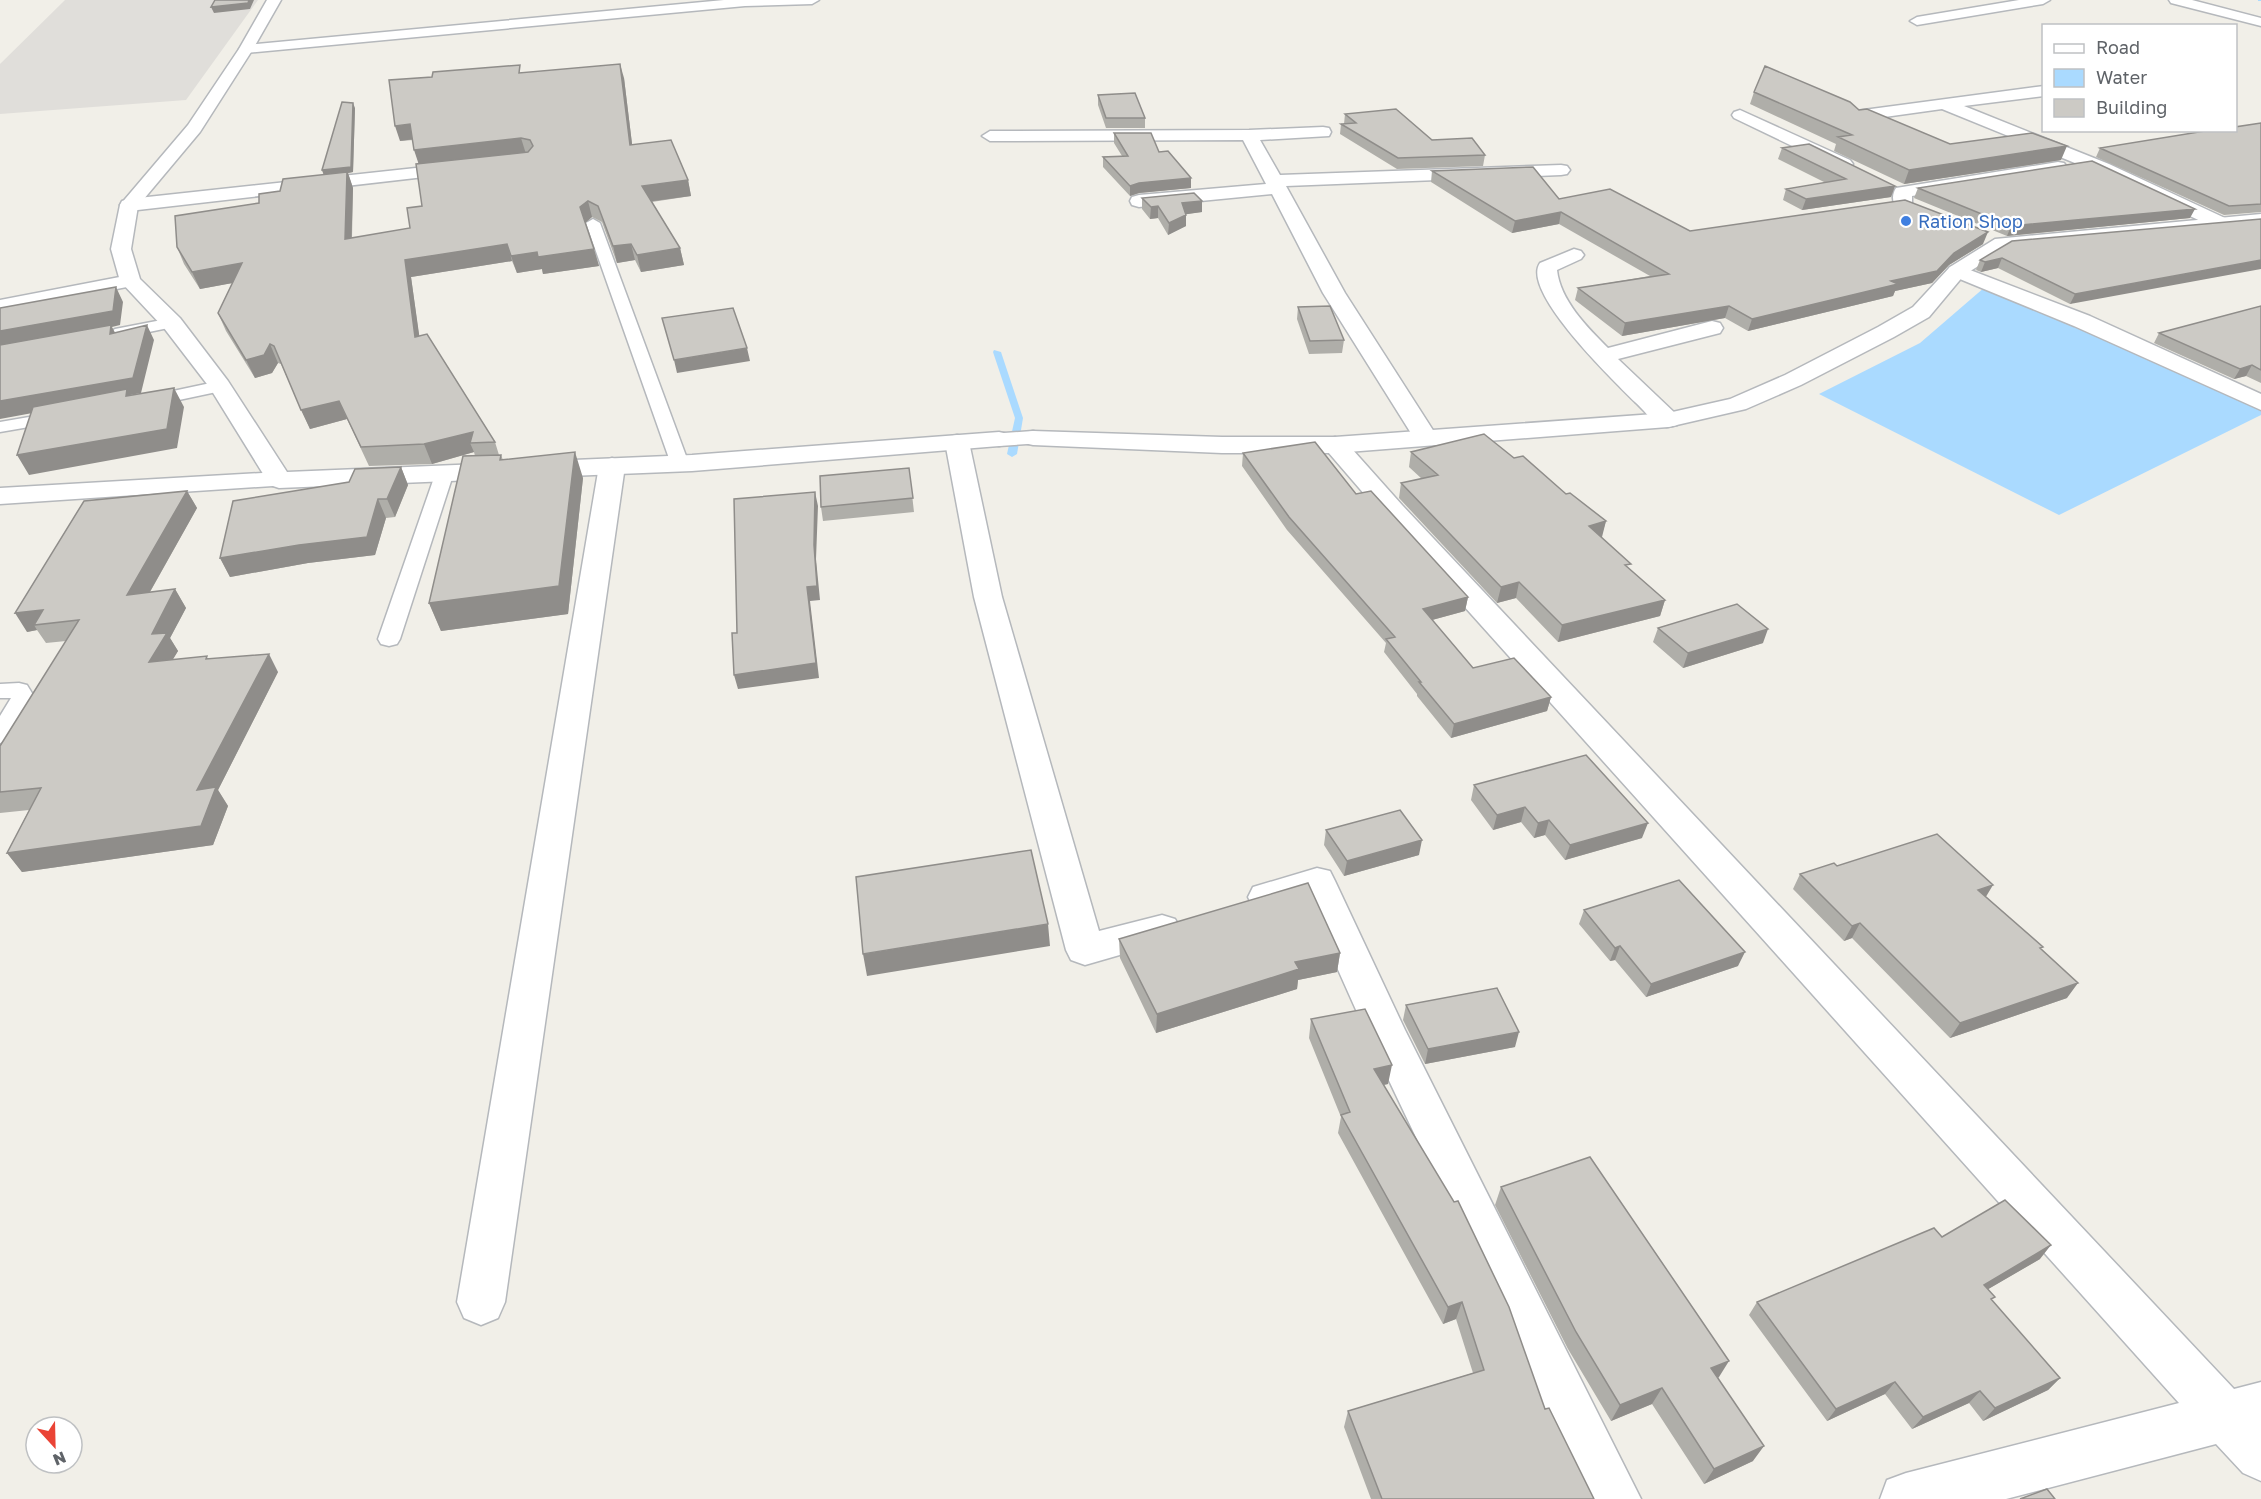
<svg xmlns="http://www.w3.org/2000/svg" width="2261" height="1499" viewBox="0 0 2261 1499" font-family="'Golos Text',sans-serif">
  <rect width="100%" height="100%" fill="#f1efe8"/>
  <path fill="#e0deda" d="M65,0H258L186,100L0,114V64Z"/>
  <path fill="#aadaff" d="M1985,287L2166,364L2261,409V415L2059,515L1819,394L1920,343Z"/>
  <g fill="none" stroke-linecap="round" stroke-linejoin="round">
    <path fill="#aadaff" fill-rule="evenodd" d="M2258,0H2261V1H2258Z
      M994,350L1001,352L1023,418L1017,454L1012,457L1007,454L1015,418L993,352Z"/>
    <g stroke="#b5b8bc" stroke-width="3">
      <path id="service" d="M593,219L600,223L689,464L687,468H673L671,464L586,223Z
        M172,318L180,323L178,326L115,339L107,334L115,329Z
        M220,381L226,382L229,386L226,390L146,407L140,406L137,402L140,398Z
        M58,412L64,413L67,417L64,421L0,432V422Z
        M445,466L452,468L454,472L400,639L397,644L389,646L381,644L378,639L436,472L438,468Z
        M19,683L27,685L35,698L8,741L0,743V716L11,698H0V684Z"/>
    </g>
    <g stroke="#b5b8bc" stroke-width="3">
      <path id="minor" d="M724,0H819L812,4L745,6L246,53L239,49L246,45Z
        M2019,0H2050L2043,4L1917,25L1910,21L1917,17Z
        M2169,0H2192L2261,18V26L2171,3Z
        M2044,86V96L1964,106L2109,164L2225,218L2228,222L2225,226H2211L2097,172L1942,109L1856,121L1848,116L1856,111Z
        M1740,110L1850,160L1853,164L1850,168H1838L1734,118L1732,115L1734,112Z
        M1323,127L1329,128L1331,132L1329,136L1260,140L1280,175L1561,165L1567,166L1570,170L1567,174L1561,175L1286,186L1345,293L1438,438L1435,443L1426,445L1417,443L1414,438L1323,293L1272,194L1139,207L1132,205L1130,201L1132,197L1139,195L1266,184L1243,140L990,141L982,136L990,131L1249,130Z
        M2058,162L2064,163L2067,167L2064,171L1912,196V203L1910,207H1896C1892,201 1892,194 1896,188Z
        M462,163L468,164L471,168L468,172L129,211L122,209L120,205L122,201L129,199Z
        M1574,249L1581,251L1584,255L1581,259L1557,270C1560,300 1587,327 1608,348L1712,321L1720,323L1723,328L1720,333L1618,359L1677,415L1680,420L1677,425C1670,427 1665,428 1659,425C1650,419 1643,409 1635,402C1615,382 1520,291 1540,263Z
        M1957,265L2090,316L2261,394V410L2074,326L1950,275L1947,271L1950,267Z
        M130,275L137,277L140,281L137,285L0,312V300Z
        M1033,431L1042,433L1045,438L1042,443L999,446L990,444L987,439L990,434Z
        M957,435L966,437L969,442L1002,597L1099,931L1162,915L1175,919L1181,929L1175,939L1085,965L1071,960L1066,950L974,597L945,442L948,437Z
        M1335,437L1344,440L1402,505L2234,1389L2261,1382V1481L2243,1473L2216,1444L2006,1499H1880L1887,1480L1906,1473L2179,1403L1384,517L1322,445L1326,440Z
        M612,458L621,461L625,466L505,1302L498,1318L481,1325L464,1318L457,1302L599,466L603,461Z
        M279,472L288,475L292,480L288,485L0,504V488Z
        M1317,868L1330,871L1335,881L1405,1030L1641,1499H1588L1365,1030L1306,898L1266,911L1253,907L1248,897L1253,887Z"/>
    </g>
    <g stroke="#b5b8bc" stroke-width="3">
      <path id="tertiary" d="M267,0H281L253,49L200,132L138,206L131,249L140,279L180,318L228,381L287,472L692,455L999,432L1008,434L1011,439L1008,444L999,446L692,471L279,488L270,485L210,388L164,328L120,281L111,249L120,205L188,125L239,49Z
        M2261,214V226L2007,248L1964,275L1929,317L1894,337L1801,385L1746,409L1668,427L1335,453H1222L1033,445L1024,443L1021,438L1024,433L1033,431L1222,437H1335L1668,413L1730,399L1785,375L1878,327L1913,307L1950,267L1995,239Z"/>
    </g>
    <use href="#service" fill="#fff" fill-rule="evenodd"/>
    <use href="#minor" fill="#fff" fill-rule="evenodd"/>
    <use href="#tertiary" fill="#fff" fill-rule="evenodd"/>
  </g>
  <path fill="#afaea9" d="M522,73L624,78L632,144L688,180L691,196L652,202L680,248L684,265L641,272L635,260L617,263L602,222L592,217L585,223L594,249L599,266L543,274L542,269L517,273L512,261L411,277L419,336L495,442L499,455H501L503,460L583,478L568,614L441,631L429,603L475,456L474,452L432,464L369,466L347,419L310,429L281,364L278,363L272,373L255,378L226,331L218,313L232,283L200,289L184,264L177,247L280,191L324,174L322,170L355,108L353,172L348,173L353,188L352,238L410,228L422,206L419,164L413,140L400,141Z
    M1754,92L1859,110L1950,144L2061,160L1904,184L1834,151L1836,144L1750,104Z
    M1098,95L1145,118V128H1106L1098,105Z
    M1345,114L1485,155L1483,166L1397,169L1340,134L1341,124H1344Z
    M2261,123V212L2224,215L2096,157L2100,148Z
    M1114,133L1159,152L1191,178V188L1139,193L1130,196L1103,167V157L1122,156L1114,143Z
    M1782,148L1895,186L1891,197L1802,210L1783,200L1786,189L1826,183L1778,159Z
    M1432,171L1559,199L1690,231L1983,244L1949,265L1932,283L1895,291L1893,296L1748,331L1725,318L1622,336L1575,300L1578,288L1650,276L1559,224L1512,233L1431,182Z
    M1918,188L2190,218L2007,236L1914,198Z
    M1142,198L1202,201V212L1186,214V226L1168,235L1158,218L1150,219L1142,209Z
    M2261,219L2070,304L1998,268L1981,272L1976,270L1980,260Z
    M2261,306V383L2246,376L2234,379L2154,343L2159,333Z
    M1298,307L1344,340L1342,353L1309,354L1297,319Z
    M1411,452L1514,458L1606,521L1601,537L1629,569L1665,600L1660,616L1558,642L1516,598L1497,603L1399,498L1401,483L1422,479L1409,467Z
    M1243,453L1356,494L1468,597L1465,611L1432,620L1473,668L1551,697L1547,711L1451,738L1417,696V694L1384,652L1386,643L1287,530L1242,466Z
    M401,467L408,485L395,517L386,518L375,555L308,563L230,577L220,558L349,482Z
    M909,468L914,512L823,521L821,507Z
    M187,491L197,508L150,592L175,589L186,608L170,638L178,651L172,660L208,658L278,672L218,790L228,806L213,845L22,872L7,853L29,810L0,813V746L66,641L46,643L37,630L27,632L84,501Z
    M1658,628L1763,643L1683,668L1653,642Z
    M1474,785L1642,838L1565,860L1545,835L1534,838L1521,822L1493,830L1471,800Z
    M1326,830L1419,855L1344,876L1324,845Z
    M1800,874L1986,897L2041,950L2067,998L1950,1038L1852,938L1844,941L1793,889Z
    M1584,910L1738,966L1646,997L1615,960L1610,961L1579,924Z
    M1119,939L1340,953L1337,972L1298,980L1297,989L1156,1033L1120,958Z
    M1406,1005L1515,1047L1425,1064L1403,1020Z
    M1311,1019L1388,1084L1384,1085L1545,1409L1594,1499H1371L1344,1427L1348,1411L1473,1373L1456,1319L1443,1324L1338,1133L1341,1117L1309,1038Z
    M1501,1187L1719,1377L1718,1378L1753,1461L1704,1484L1652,1404L1611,1421L1568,1349L1495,1205Z
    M1942,1237L2040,1259L1988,1289L1992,1301L2060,1378L2048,1390L1983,1421L1969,1403L1912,1429L1885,1394L1827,1421L1749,1315L1757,1302Z"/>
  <path fill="#8f8d8a" d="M249,0H254L250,9L214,13L211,7Z
    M620,64L624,78L634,160L630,145Z
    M353,103L355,108L353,172L348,173L353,188L351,256L322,170Z
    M410,124L415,139L400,141L395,126Z
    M521,138L526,154L419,165L414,150Z
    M2067,146L2061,160L1904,184L1909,170Z
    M1191,178V188L1139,193L1130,196V186L1139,183Z
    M688,180L691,196L646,202L642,186Z
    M1895,186L1891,197L1802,210L1806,199Z
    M588,201L592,217L584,224L580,207Z
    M1202,201V212L1181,215L1182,203Z
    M1158,206V218L1150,219L1151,207Z
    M2195,209L2190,218L2007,236L2011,226Z
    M1561,212L1559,224L1512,233L1515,221Z
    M1186,215V226L1168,235L1169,223Z
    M1988,232L1983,244L1949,265L1932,283L1895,291L1893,296L1748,331L1752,319L1891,281L1954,253Z
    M507,244L512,261L411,277L422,355L415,337L405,260Z
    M631,244L635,260L617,263L613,246Z
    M680,248L684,265L641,272L637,255Z
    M594,249L599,266L543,274L542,269L517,273L511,256L537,252Z
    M2002,258L1998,268L1981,272L1985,262Z
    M2261,260V269L2070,304L2075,294Z
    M242,263L249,280L200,289L192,272Z
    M116,287L123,302L120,325L112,327L119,340L0,348V331Z
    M1729,306L1725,318L1622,336L1625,323Z
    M147,325L154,340L141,393L0,419V401Z
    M270,344L278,363L272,373L255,378L246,360Z
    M747,348L750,361L677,373L674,360Z
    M2252,365L2246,376L2234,379L2240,369Z
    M174,388L184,407L177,448L29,475L17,455Z
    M339,401L347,419L310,429L301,410Z
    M473,432L470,443L474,452L432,464L424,444Z
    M575,452L583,478L568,614L441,631L429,603Z
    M401,467L408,485L395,517L387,499Z
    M187,491L197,508L138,613L127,595Z
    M815,492L818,506L816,559L820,600L810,601L819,678L738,689L734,675L814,545Z
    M378,499L386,518L375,555L308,563L230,577L220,558Z
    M1606,521L1602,537L1585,542L1589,526Z
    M1519,582L1516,598L1497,603L1501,587Z
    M175,589L186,608L170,638L178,651L160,681L149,662L152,634Z
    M1468,597L1465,611L1421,623L1423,609Z
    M1665,600L1660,616L1558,642L1562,625Z
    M43,610L34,625L37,630L27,632L15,613Z
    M1768,629L1763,643L1683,668L1688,653Z
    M269,654L278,672L218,790L228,806L213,845L22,872L7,853L197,790Z
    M1551,697L1547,711L1451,738L1454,724Z
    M1525,807L1521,822L1493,830L1497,815Z
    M1549,820L1545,835L1534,838L1538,823Z
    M1648,823L1642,838L1565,860L1570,845Z
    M1422,840L1419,855L1344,876L1347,861Z
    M1993,885L1984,900L1978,890Z
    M1860,923L1852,938L1844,941L1852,926Z
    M1048,924L1050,946L867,976L863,954Z
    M1620,946L1615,960L1610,961L1615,948Z
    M1745,952L1738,966L1646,997L1651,984Z
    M1340,953L1337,972L1298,980L1297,989L1156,1033L1157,1014L1295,962Z
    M2078,983L2067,998L1950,1038L1960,1023Z
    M1519,1032L1515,1047L1425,1064L1428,1049Z
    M1392,1065L1388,1084L1371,1087L1374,1069Z
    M2051,1245L2040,1259L1973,1298L1984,1285Z
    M1462,1302L1456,1319L1443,1324L1448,1307Z
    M1729,1361L1719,1377L1701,1384L1711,1368Z
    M2060,1378L2048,1390L1983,1421L1995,1408Z
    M1895,1382L1885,1394L1827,1421L1836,1409Z
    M1662,1388L1652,1404L1611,1421L1620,1405Z
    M1980,1391L1969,1403L1912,1429L1923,1417Z
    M1764,1446L1753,1461L1704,1484L1714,1469Z"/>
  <path fill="#cccac5" stroke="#8f8d8a" stroke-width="1.5" d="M215,0H249L248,3L211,7Z
    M620,64L630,145L671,140L688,180L642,186L680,248L637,255L631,244L613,246L598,206L588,201L580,207L594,249L538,257L537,252L511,256L507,244L405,260L415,337L427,334L495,442L470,443L473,432L424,444L361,447L339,401L301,410L274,346L270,344L264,355L246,360L218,313L242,263L192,272L177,247L175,216L259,203V194L280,191L283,179L347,172L345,239L410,228L407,208L422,206L416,164L528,152L533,146L530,140L521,138L414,150L410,124L395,126L389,80L432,77L433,72L520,65L519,73Z
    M1765,66L1850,102L1859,110L1867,109L1950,144L2032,133L2067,146L1909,170L1838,137L1852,135L1754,92Z
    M1135,93L1145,118H1106L1098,95Z
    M342,102L353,103L351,167L322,170Z
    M1396,109L1432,140L1472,138L1485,155L1398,158L1341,124L1356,123L1345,114Z
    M2261,123V204L2229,206L2100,148L2211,130H2235V127Z
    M1114,133H1151L1159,152L1168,151L1191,178L1139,183L1130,186L1103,157L1128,156Z
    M1809,144L1895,186L1806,199L1786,189L1846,179L1782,148Z
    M2092,161L2195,209L2011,226L1918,188Z
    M1533,167L1559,199L1610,189L1690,231L1905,200L1988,232L1954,253L1937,271L1891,281L1898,284L1752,319L1729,306L1625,323L1578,288L1669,274L1561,212L1515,221L1432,171Z
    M1194,193L1202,201L1182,203L1186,215L1169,223L1158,206L1151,207L1142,198Z
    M2261,219V260L2075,294L2002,258L1985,262L1980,260L2012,241Z
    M116,287L113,311L0,331V308Z
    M1330,306L1344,340L1310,341L1298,307Z
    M2261,306V370L2252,365L2240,369L2159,333Z
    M733,308L747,348L674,360L662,318Z
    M111,325L110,334L147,325L133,378L0,401V345Z
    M174,388L167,429L17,455L33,407L127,389L126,396Z
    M1484,434L1514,458L1523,456L1566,494L1570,493L1606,521L1589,526L1631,564L1625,565L1665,600L1562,625L1519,582L1501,587L1401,483L1438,475L1411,452Z
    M1315,442L1356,494L1371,491L1468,597L1423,609L1473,668L1514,658L1551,697L1454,724L1419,682H1421L1386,639L1395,637L1289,517L1243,453Z
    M575,452L559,586L429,603L463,456L501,455L500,460Z
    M401,467L387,499H378L367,537L299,545L220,558L233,501L349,482L355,469Z
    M909,468L913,498L821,507L820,476Z
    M187,491L127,595L175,589L152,634L167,633L149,662L207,656L206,659L269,654L197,790L216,787L201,826L7,853L41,788L0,792V746L79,620L34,625L43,610L15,613L84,501Z
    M815,492L814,545L817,586L807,587L816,663L734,675L732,633H737L734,499Z
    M1737,604L1768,629L1688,653L1658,628Z
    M1586,755L1648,823L1570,845L1549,820L1538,823L1525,807L1497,815L1474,785Z
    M1400,810L1422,840L1347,861L1326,830Z
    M1937,834L1993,885L1978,890L2043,947L2040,948L2078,983L1960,1023L1860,923L1852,926L1800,874L1834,863L1837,866Z
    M1031,850L1048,924L863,954L856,877Z
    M1679,880L1745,952L1651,984L1620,946L1615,948L1584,910Z
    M1308,883L1340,953L1295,962L1299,969L1157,1014L1119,939Z
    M1497,988L1519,1032L1428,1049L1406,1005Z
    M1365,1009L1392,1065L1374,1069L1454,1202L1458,1201L1509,1307L1545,1409L1549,1408L1594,1499H1382L1348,1411L1484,1370L1462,1302L1448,1307L1341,1115L1350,1112L1311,1019Z
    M1590,1157L1729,1361L1711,1368L1764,1446L1714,1469L1662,1388L1620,1405L1576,1332L1501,1187Z
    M2005,1200L2051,1245L1984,1285L1995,1297L1991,1299L2060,1378L1995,1408L1980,1391L1923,1417L1895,1382L1836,1409L1757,1302L1934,1228L1942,1237Z
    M2047,1489L2055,1499H2020Z"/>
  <circle fill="#3f7fe0" stroke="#fff" stroke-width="2" cx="1906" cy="221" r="6"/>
  <g text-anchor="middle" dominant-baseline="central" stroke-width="4.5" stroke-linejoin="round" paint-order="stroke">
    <g font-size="18" fill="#366cbe" stroke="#fff" text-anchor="start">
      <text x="1918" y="221">Ration Shop</text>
    </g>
  </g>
  <rect x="2042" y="24" width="195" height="108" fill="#ffffff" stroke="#bfc1c3" stroke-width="1.5"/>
  <rect x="2054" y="44" width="30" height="9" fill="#ffffff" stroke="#bfc1c3" stroke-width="1.5"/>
  <text x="2096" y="54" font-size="18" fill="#5f6368">Road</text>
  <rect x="2054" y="69" width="30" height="18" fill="#aadaff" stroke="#bfc1c3" stroke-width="1.5"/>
  <text x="2096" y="84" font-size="18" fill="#5f6368">Water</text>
  <rect x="2054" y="99" width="30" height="18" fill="#cccac5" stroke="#bfc1c3" stroke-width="1.5"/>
  <text x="2096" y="114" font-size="18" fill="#5f6368">Building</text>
  <g transform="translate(54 1445) rotate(158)"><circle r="28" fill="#ffffff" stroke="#bfc1c3" stroke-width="1.5"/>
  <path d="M0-4.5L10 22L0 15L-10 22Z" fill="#ea4335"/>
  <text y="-9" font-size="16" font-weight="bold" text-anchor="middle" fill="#5f6368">N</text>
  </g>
</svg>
